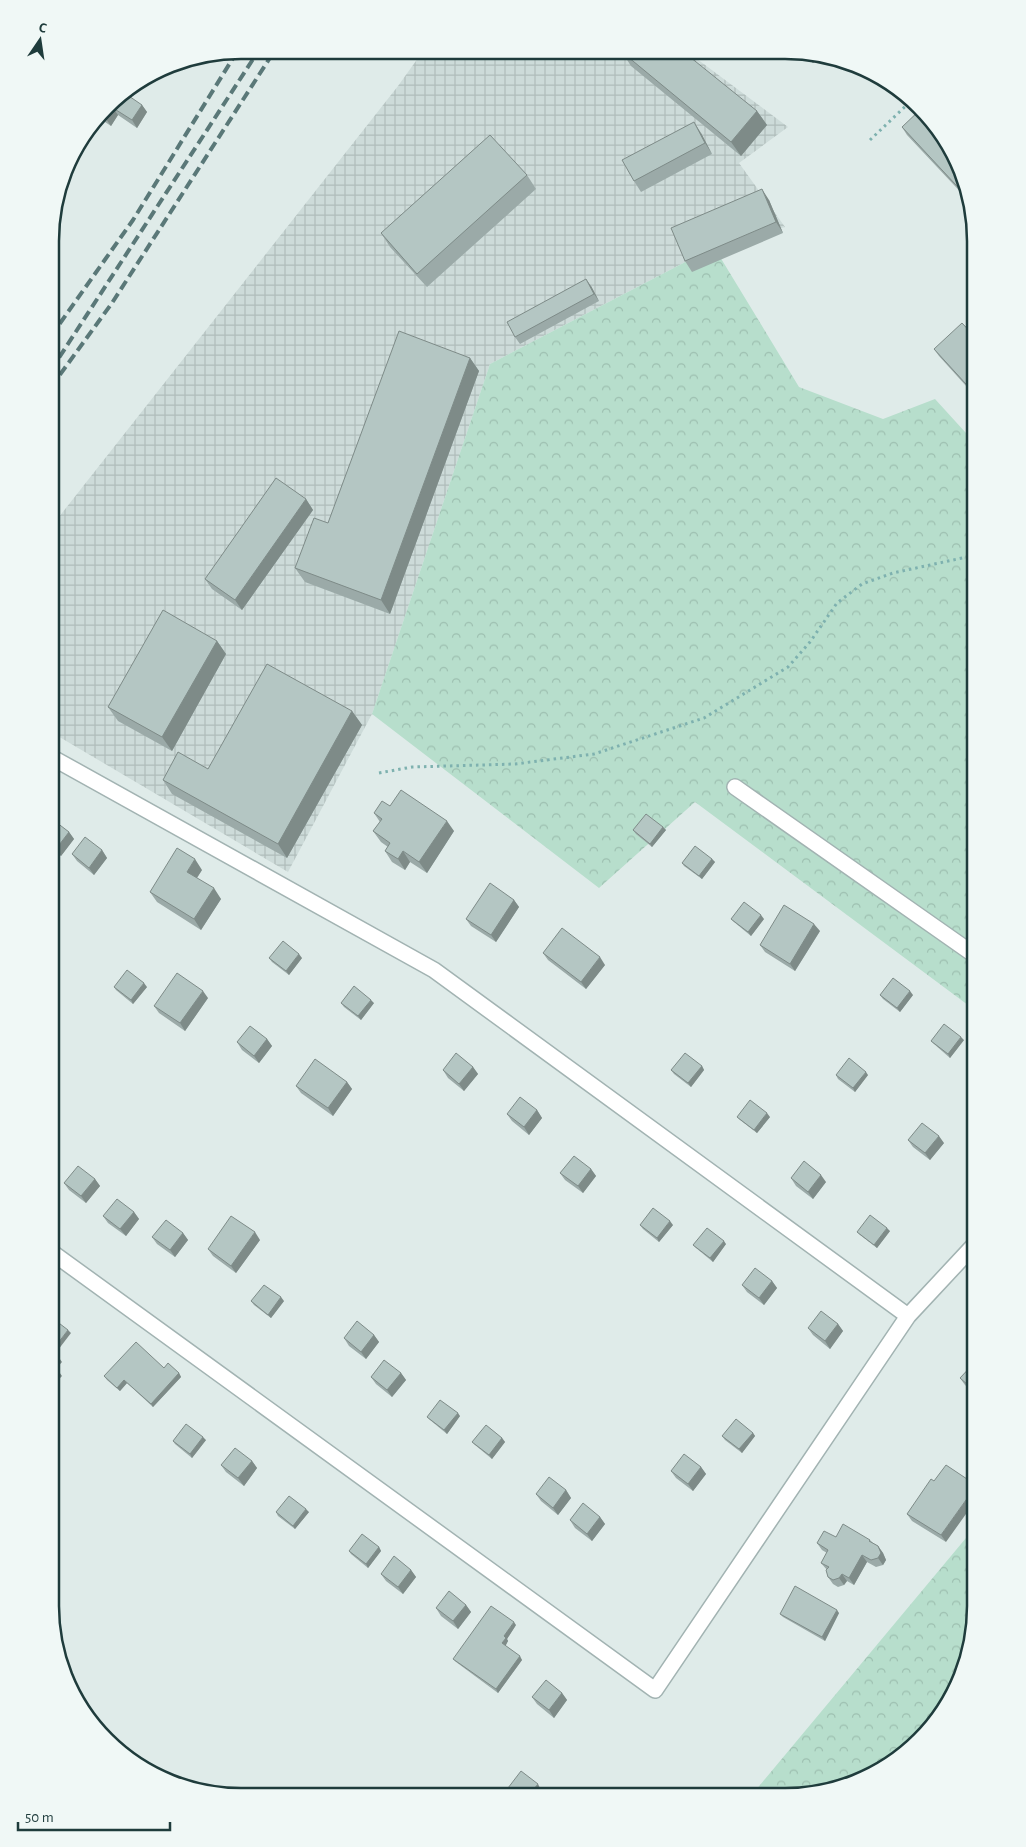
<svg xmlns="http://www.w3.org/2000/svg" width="1026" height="1847" viewBox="0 0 1026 1847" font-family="'Alegreya Sans',sans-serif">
  <defs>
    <pattern id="industrial-grid" width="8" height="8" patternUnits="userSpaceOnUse" patternTransform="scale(1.25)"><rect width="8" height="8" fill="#cddbd9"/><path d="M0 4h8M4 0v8" fill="none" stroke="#b0bdbb"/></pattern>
    <pattern id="forest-crowns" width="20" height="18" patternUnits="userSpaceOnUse" patternTransform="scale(1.25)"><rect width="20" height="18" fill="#b7decc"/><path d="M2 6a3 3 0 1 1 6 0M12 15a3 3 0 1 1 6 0" fill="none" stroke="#9dbfb0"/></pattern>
  </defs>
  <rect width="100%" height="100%" fill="#dfebe9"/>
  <path fill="url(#industrial-grid)" d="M423,51L689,53L788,127L739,163L785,227L714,247L490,364L372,714L288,872L51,732V527L398,86Z"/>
  <path fill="url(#forest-crowns)" d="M714,247L799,387L883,419L935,399L976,444V1011L695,802L599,888L372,714L490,364Z
    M976,1526V1619L966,1668L937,1722L901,1758L847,1787L786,1797H750Z"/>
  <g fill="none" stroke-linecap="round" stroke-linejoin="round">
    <g stroke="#a2b3b2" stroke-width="18">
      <path id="minor" d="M51,757L434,970L908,1316L976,1243
        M735,787L976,956
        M50,1251L655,1690L908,1316"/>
    </g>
    <path stroke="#7eb1af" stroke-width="3" stroke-dasharray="2.5 4" stroke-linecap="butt" d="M870,140L913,99
      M379,773L412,767L515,764L594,754L704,718L788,667L810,642L837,603L862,584L893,573L976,555"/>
    <use href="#minor" stroke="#fff" stroke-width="15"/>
    <path stroke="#5a7878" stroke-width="4" stroke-dasharray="10 5" stroke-linecap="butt" d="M51,336L133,220L238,50
      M51,370L259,50
      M51,387L112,303L275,50"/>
  </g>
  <path fill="#9baaa8" d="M622,52L757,111L767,125L741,156L631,66Z
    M803,53L821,54L813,63Z
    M115,97L142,105L147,112L137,128L118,115L111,126L99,118Z
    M902,127L966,179L969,201L907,135Z
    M701,133L712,154L641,192L634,181Z
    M527,175L536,189L427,287L390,247L381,233Z
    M769,200L783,233L692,272L685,261Z
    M591,286L599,301L520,344L515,337Z
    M976,338V397L939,356L934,349Z
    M470,358L479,371L390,614L305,582L295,568L328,523Z
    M306,499L313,510L242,610L212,589L205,579Z
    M217,641L226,654L172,751L118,721L108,707Z
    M352,711L362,725L287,858L172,794L163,780L208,769Z
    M390,806L454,831L427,873L410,862L405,870L392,862L385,851L388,847L381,842L373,831L380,822L374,813Z
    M51,821L69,832L74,839L61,856L51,848Z
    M663,827L666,830L652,847L636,834L633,830Z
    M102,850L107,858L94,875L77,861L72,854Z
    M712,859L715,862L702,879L684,866L682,863Z
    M202,870L197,878L221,899L201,930L157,902L150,892Z
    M514,900L519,907L496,942L471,926L466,919Z
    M731,919H764L751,936L734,922Z
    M820,931L795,971L765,952L760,945Z
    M543,953L605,965L586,989L548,960Z
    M269,958H302L289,975L272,962Z
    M114,987H147L133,1004L116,990Z
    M880,995H913L900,1012L883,999Z
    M208,998L185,1031L159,1013L154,1006Z
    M341,1003H374L361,1020L344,1007Z
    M267,1039L272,1046L259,1063L242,1050L237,1042Z
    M964,1040L950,1058L934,1044L931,1041Z
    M702,1066L704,1070L691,1087L674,1074L671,1070Z
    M473,1067L478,1074L464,1091L448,1078L443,1070Z
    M836,1075H868L855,1092L838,1079Z
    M347,1082L352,1089L333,1116L301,1093L296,1086Z
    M537,1110L542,1118L529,1135L512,1121L507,1114Z
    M737,1117H770L757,1133L740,1120Z
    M908,1140L944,1143L930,1160L913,1147Z
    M591,1169L596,1176L583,1193L565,1180L560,1173Z
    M791,1178L826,1182L813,1199L796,1186Z
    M95,1179L100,1186L86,1203L69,1190L64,1183Z
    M134,1212L139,1219L126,1236L108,1223L103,1216Z
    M640,1225H673L659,1242L643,1229Z
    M890,1231L877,1248L860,1235L857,1232Z
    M183,1233L188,1240L175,1257L157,1244L152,1237Z
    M260,1240L236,1273L213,1256L208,1249Z
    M726,1244L713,1262L696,1248L693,1245Z
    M772,1281L777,1288L764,1305L747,1292L742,1285Z
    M251,1301H284L271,1318L254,1305Z
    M838,1324L843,1331L830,1349L813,1335L808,1328Z
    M374,1335L379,1342L366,1359L349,1346L344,1338Z
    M976,1361V1395L965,1385L960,1378Z
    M164,1368L179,1373L181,1377L153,1407L127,1383L120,1391L107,1380L104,1376Z
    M401,1373L406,1380L392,1397L376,1384L371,1377Z
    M460,1416L447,1434L430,1420L427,1417Z
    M753,1433L755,1436L742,1453L725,1440L722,1436Z
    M502,1438L505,1442L492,1459L475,1445L472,1442Z
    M206,1440L192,1458L175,1444L173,1441Z
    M252,1461L257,1468L244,1486L226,1472L221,1465Z
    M701,1467L706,1474L693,1491L676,1478L671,1471Z
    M934,1481L946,1542L912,1521L907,1514Z
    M566,1490L571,1498L558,1515L541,1501L536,1494Z
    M276,1512H309L295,1529L278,1516Z
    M600,1517L605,1524L592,1541L575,1528L570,1520Z
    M836,1537L870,1540L873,1543L878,1546L883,1553L886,1560L883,1565L876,1567L867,1562L854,1585L847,1581L844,1585L838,1587L833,1584L828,1577L827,1570L821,1563L827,1553L822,1550L817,1543Z
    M379,1547L381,1551L368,1568L351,1554L349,1551Z
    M411,1570L416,1577L403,1594L386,1581L381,1574Z
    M466,1605L471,1612L458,1629L441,1616L436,1608Z
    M839,1613L825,1641L783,1617L780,1614Z
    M516,1625L507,1639L508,1641L505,1645L522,1660L498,1693L456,1662L453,1659Z
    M562,1693L567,1700L554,1718L537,1704L532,1697Z
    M508,1788H540L534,1796H516L510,1791Z"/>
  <path fill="#7e8b88" d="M810,54H821L813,63L808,55Z
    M142,105L147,112L137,128L132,120Z
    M113,108L118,115L111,126L106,119Z
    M757,111L767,125L741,156L731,142Z
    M694,122L701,133L712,154L705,143Z
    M762,189L769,200L783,233L776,222Z
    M586,279L591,286L599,301L594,294Z
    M470,358L479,371L390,614L381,600Z
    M306,499L313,510L242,610L235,600Z
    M217,641L226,654L172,751L162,737Z
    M352,711L362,725L287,858L278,844Z
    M447,821L454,831L427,873L419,862Z
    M663,827L666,830L652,847L650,844Z
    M69,832L74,839L61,856L56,849Z
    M102,850L107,858L94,875L89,868Z
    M403,851L410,862L405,870L398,859Z
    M195,859L202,870L194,882L187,872Z
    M712,859L715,862L702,879L699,876Z
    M214,888L221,899L201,930L194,919Z
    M514,900L519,907L496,942L491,935Z
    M761,915L764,919L751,936L748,932Z
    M814,924L820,931L795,971L790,964Z
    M299,954L302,958L289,975L286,971Z
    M600,957L605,965L586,989L581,982Z
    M144,983L147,987L133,1004L131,1000Z
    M203,991L208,998L185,1031L180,1023Z
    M910,991L913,995L900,1012L897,1008Z
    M371,1000L374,1003L361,1020L358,1016Z
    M961,1037L964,1040L950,1058L948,1054Z
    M267,1039L272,1046L259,1063L254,1056Z
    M702,1066L704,1070L691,1087L688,1083Z
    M473,1067L478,1074L464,1091L459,1084Z
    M866,1072L868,1075L855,1092L853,1088Z
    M347,1082L352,1089L333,1116L328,1108Z
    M537,1110L542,1118L529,1135L524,1127Z
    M767,1113L770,1117L757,1133L754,1130Z
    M939,1136L944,1143L930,1160L925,1153Z
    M591,1169L596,1176L583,1193L578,1186Z
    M821,1175L826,1182L813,1199L808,1192Z
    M95,1179L100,1186L86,1203L81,1196Z
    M134,1212L139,1219L126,1236L120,1229Z
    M670,1221L673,1225L659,1242L657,1238Z
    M887,1228L890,1231L877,1248L874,1245Z
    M255,1232L260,1240L236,1273L231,1266Z
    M183,1233L188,1240L175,1257L170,1250Z
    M724,1241L726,1244L713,1262L710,1258Z
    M772,1281L777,1288L764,1305L759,1298Z
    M281,1297L284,1301L271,1318L268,1315Z
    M838,1324L843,1331L830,1349L825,1341Z
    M68,1330L71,1333L58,1350L55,1347Z
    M374,1335L379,1342L366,1359L361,1352Z
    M57,1355L62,1362L55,1370L50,1363Z
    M57,1369L62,1376L50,1389V1377Z
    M179,1373L181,1377L153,1407L151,1404Z
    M401,1373L406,1380L392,1397L387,1390Z
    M124,1380L127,1383L120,1391L117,1388Z
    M458,1413L460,1416L447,1434L444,1430Z
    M753,1433L755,1436L742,1453L739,1449Z
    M203,1437L206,1440L192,1458L190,1454Z
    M502,1438L505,1442L492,1459L489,1455Z
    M252,1461L257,1468L244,1486L238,1478Z
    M701,1467L706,1474L693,1491L688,1484Z
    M976,1486V1500L946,1542L941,1535Z
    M566,1490L571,1498L558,1515L553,1508Z
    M306,1509L309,1512L295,1529L293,1526Z
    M600,1517L605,1524L592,1541L587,1534Z
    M878,1546L883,1553L886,1560L883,1565L878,1558Z
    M379,1547L381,1551L368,1568L366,1564Z
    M862,1555L867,1562L854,1585L849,1578Z
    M411,1570L416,1577L403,1594L398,1587Z
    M842,1574L847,1581L844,1585L839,1578Z
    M466,1605L471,1612L458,1629L453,1621Z
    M837,1610L839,1613L825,1641L822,1637Z
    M514,1622L516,1625L507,1639L508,1641L505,1647L502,1643L504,1636Z
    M520,1656L522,1660L498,1693L496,1689Z
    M562,1693L567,1700L554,1718L549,1710Z
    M538,1784L540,1788L534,1796H528Z"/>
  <path fill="#b4c6c3" stroke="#7e8b88" d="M622,52L685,53L757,111L731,142Z
    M123,92L142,105L132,120L113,108L106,119L101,115L115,97Z
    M921,109L944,134L966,179L969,199L902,127Z
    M694,122L705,143L634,181L622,160Z
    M490,135L527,175L417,274L381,233Z
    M762,189L776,222L685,261L671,228Z
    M586,279L594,294L515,337L507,322Z
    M962,323L976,338V395L934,349Z
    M399,331L470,358L381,600L295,568L314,518L328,523Z
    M276,478L306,499L235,600L205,579Z
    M163,610L217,641L162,737L108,707Z
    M267,664L352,711L278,844L163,780L178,752L208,769Z
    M401,790L447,821L419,862L403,851L398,859L385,851L390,843L373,831L382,819L374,813L382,801L390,806Z
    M646,814L663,827L650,844L633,830Z
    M52,819L69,832L56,849L51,845V821Z
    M85,837L102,850L89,868L72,854Z
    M695,846L712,859L699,876L682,863Z
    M177,848L195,859L187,872L214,888L194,919L150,892Z
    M490,883L514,900L491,935L466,919Z
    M744,902L761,915L748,932L731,919Z
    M784,905L814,924L790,964L760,945Z
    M562,928L600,957L581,982L543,953Z
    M283,941L299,954L286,971L269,958Z
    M127,970L144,983L131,1000L114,987Z
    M177,973L203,991L180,1023L154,1006Z
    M893,978L910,991L897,1008L880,995Z
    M354,986L371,1000L358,1016L341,1003Z
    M944,1024L961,1037L948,1054L931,1041Z
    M250,1026L267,1039L254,1056L237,1042Z
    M456,1053L473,1067L459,1084L443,1070Z
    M685,1053L702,1066L688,1083L671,1070Z
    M849,1058L866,1072L853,1088L836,1075Z
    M315,1059L347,1082L328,1108L296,1086Z
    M520,1097L537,1110L524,1127L507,1114Z
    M750,1100L767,1113L754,1130L737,1117Z
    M922,1123L939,1136L925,1153L908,1140Z
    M574,1156L591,1169L578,1186L560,1173Z
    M804,1161L821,1175L808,1192L791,1178Z
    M78,1166L95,1179L81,1196L64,1183Z
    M117,1199L134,1212L120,1229L103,1216Z
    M653,1208L670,1221L657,1238L640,1225Z
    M870,1215L887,1228L874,1245L857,1232Z
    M231,1216L255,1232L231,1266L208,1249Z
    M166,1220L183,1233L170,1250L152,1237Z
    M707,1228L724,1241L710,1258L693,1245Z
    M755,1268L772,1281L759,1298L742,1285Z
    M264,1285L281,1297L268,1315L251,1301Z
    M821,1311L838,1324L825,1341L808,1328Z
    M51,1317L68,1330L55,1347L50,1343V1318Z
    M357,1321L374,1335L361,1352L344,1338Z
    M136,1342L164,1368L168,1363L179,1373L151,1404L124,1380L117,1388L104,1376Z
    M50,1349L57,1355L50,1363Z
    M384,1360L401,1373L387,1390L371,1377Z
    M976,1361V1392L960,1378Z
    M50,1363L57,1369L50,1377Z
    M440,1400L458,1413L444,1430L427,1417Z
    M736,1419L753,1433L739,1449L722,1436Z
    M186,1424L203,1437L190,1454L173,1441Z
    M486,1425L502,1438L489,1455L472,1442Z
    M235,1448L252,1461L238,1478L221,1465Z
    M684,1454L701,1467L688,1484L671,1471Z
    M946,1465L976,1485V1486L941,1535L907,1514L931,1479L934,1481Z
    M549,1477L566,1490L553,1508L536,1494Z
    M289,1496L306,1509L293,1526L276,1512Z
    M583,1503L600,1517L587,1534L570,1520Z
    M843,1524L870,1540L869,1541L878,1546L881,1553L878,1558L871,1560L862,1555L849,1578L842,1574L839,1578L833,1580L828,1577L826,1570L829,1567L821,1563L828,1550L817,1543L824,1531L836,1537Z
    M362,1534L379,1547L366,1564L349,1551Z
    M394,1556L411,1570L398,1587L381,1574Z
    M795,1586L837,1610L822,1637L780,1614Z
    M449,1591L466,1605L453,1621L436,1608Z
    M491,1606L514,1622L504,1636L506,1638L502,1643L520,1656L496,1689L453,1659Z
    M546,1680L562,1693L549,1710L532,1697Z
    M521,1771L538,1784L528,1796H518L508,1788Z"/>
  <path d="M0 0H1026V1847H0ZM241 59H785A182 182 0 0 1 967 241V1606A182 182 0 0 1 785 1788H241A182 182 0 0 1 59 1606V241A182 182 0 0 1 241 59Z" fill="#f0f8f6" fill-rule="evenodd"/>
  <path fill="none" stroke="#1f3c3c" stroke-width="2.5" d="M241 59H785A182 182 0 0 1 967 241V1606A182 182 0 0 1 785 1788H241A182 182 0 0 1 59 1606V241A182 182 0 0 1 241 59Z"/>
  <g transform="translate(40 40) rotate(13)" stroke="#f0f8f6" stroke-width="4" paint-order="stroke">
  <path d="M0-4L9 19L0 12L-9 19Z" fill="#1f3c3c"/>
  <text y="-8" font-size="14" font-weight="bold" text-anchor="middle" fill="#1f3c3c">С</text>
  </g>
  <path d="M18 1822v8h152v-8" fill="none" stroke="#1f3c3c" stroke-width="2.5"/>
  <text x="25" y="1822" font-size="15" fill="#1f3c3c" stroke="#f0f8f6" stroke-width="4" paint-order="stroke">50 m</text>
</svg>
